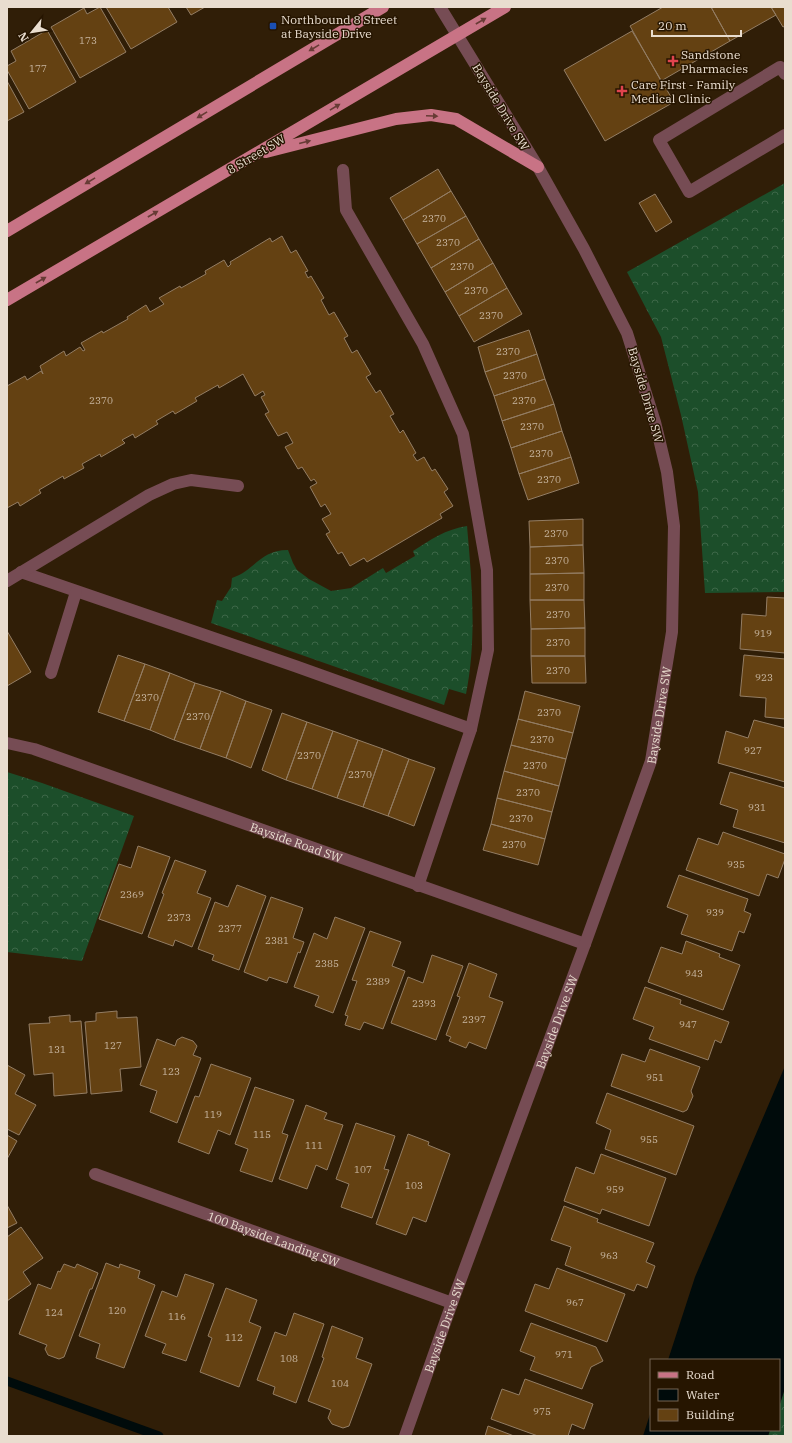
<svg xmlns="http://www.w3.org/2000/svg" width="792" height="1443" viewBox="0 0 792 1443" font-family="'IBM Plex Serif',serif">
  <defs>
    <pattern id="forest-crowns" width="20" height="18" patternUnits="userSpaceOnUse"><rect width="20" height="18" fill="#1c4e2a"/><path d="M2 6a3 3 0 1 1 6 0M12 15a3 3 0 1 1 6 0" fill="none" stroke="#3d6748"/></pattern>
  </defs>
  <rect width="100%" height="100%" fill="#301e07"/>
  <path fill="url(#forest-crowns)" d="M785,183V592L705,593L698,492L681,415L661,337L627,272Z
    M467,526C472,582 477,639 466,694L449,689L444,705L211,623L217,600L222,601L231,587L232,578C255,571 259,550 288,550L293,563L297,570L309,579L331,591L351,588L383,568L386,573L415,556L413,551C430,540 446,529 467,526Z
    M7,772L42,783L134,816L82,961L7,952Z
    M785,1388V1436H768L770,1430H779V1407Z"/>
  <path fill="#000b0b" d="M785,1066V1388L779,1407V1360H668L695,1277Z
    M651,1411V1430H770L768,1436H643Z"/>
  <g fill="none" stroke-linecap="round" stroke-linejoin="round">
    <path stroke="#000b0b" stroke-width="9" d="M7,1381L159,1436"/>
  </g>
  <path fill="#644112" stroke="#937d64" d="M100,7L126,52L80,78L51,27L84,8L87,14Z
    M106,7H168L177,22L131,49Z
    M186,7H205L191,15Z
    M663,7H711L730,41L661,81L630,26Z
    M711,7H771L776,15L730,41Z
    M771,7H785V26L783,27Z
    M47,30L76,82L29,109L7,70V66L16,61L11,51Z
    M632,31L674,102L605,141L564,70Z
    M7,81L24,112L7,121Z
    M438,169L451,191L403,220L390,198Z
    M451,191L466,216L417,244L403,220Z
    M655,194L672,222L656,232L639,203Z
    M466,216L479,239L431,268L417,244Z
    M282,236L291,253L296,250L308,271L305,272L308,278L311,276L324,298L321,300L329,315L334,312L348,336L344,338L352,353L357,350L371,374L366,377L376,393L380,390L394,414L390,416L400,433L403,430L416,453L413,455L417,461L424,457L432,471L435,469L448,489L444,492L453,506L440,514L442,518L367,562L364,558L350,566L342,552L338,554L326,534L330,532L322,519L331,514L325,504L321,507L310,487L317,483L314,479L311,481L302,467L298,469L285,447L293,443L287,432L278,436L265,414L269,412L261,397L265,395L263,391L255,396L243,374L219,388L218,385L195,398L197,401L175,414L173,411L156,421L158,424L135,438L133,434L122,440L125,443L101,457L100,454L82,464L84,468L64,479L63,476L39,490L41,493L20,506L18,502L7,508V386L25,376L27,380L41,371L43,374L40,366L64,351L66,356L80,347L83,351L85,350L81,343L102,331L103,333L128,319L127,317L146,305L150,312L164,304L159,298L180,286L181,288L206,274L205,271L224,260L228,267L231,264L230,262L270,238L272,242Z
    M479,239L493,263L445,292L431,268Z
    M493,263L507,288L459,316L445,292Z
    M507,288L522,314L474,342L459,316Z
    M529,330L537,354L485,372L478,347Z
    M537,354L545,379L494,396L485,372Z
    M545,379L554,404L502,421L494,396Z
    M554,404L562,431L511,448L502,421Z
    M562,431L571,457L519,474L511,448Z
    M571,457L579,483L528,500L519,474Z
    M583,519V545L530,547L529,521Z
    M583,545L584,573L530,574V547Z
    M584,573V600H530V574Z
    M767,597L785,598V653L740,649L742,614L766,616Z
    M530,600H584L585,628L531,629Z
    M585,628V656H531V629Z
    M7,631L31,672L7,686Z
    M118,655L145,664L124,721L98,712Z
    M744,655L785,659V719L765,717L766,698L740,696Z
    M531,656H585L586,683H532Z
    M145,664L170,673L150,730L124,721Z
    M170,673L195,683L174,740L150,730Z
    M195,683L221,691L200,749L174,740Z
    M221,691L246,701L226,758L200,749Z
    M525,691L580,706L573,733L518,719Z
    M246,701L272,710L251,768L226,758Z
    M282,713L307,722L286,780L262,770Z
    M518,719L573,733L566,759L511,745Z
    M754,720L785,728V782L718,763L726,731L748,738Z
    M307,722L333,731L312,789L286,780Z
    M333,731L358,740L337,798L312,789Z
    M358,740L383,749L363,807L337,798Z
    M511,745L566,759L559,786L504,771Z
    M383,749L409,759L388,816L363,807Z
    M409,759L435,768L414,826L388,816Z
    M504,771L559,786L552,812L497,798Z
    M730,772L785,788V843L733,827L738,810L720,804Z
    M497,798L552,812L545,839L491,824Z
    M491,824L545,839L538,865L483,850Z
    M723,832L785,854V859L778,878L767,874L759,896L686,870L698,838L718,845Z
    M138,846L170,857L142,934L99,919L119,864L131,868Z
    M175,860L206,871L197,893L211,898L192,947L175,940L173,946L148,937L164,894L162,893Z
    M679,875L748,899L744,911L751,914L744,933L739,931L732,951L681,934L688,915L667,907Z
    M237,885L266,896L239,970L212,960L214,955L198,949L215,902L228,907Z
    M271,897L303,908L293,938L304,942L300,953L298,952L287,983L269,977L267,981L244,972Z
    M335,917L365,928L333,1013L315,1006L319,996L294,987L314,933L327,939Z
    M370,931L401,942L392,966L405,971L383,1029L364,1022L360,1030L345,1025L348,1016L345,1015L357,981L352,980Z
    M686,941L720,954L719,957L740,965L723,1010L648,982L661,947L682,954Z
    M432,955L463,966L436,1040L391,1023L408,977L423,983Z
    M469,963L497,974L489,997L503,1002L486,1049L469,1042L466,1048L449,1041L451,1037L446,1035L460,997L457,996Z
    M645,987L681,1000L680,1004L729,1022L721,1043L715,1040L708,1060L649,1039L654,1027L633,1019Z
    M117,1011V1018L137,1017L141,1067L120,1069L122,1091L91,1094L85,1022L96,1021V1013Z
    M70,1015V1022L81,1021L87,1093L54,1096L53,1073L34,1075L29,1024L50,1023L49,1017Z
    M182,1037L193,1041L197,1046L193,1055L201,1058L177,1123L150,1112L157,1091L140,1085L157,1039L175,1046L177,1040Z
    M650,1049L700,1067L691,1091L693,1096L687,1110L683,1112L611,1086L622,1054L645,1062Z
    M211,1064L251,1078L230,1135L218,1130L209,1154L178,1142L195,1096L199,1097Z
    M7,1065L25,1075L15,1094L36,1105L19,1135L7,1129Z
    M255,1087L294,1100L282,1133L288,1135L272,1182L240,1171L248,1149L235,1144Z
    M607,1093L694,1126L676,1175L605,1149L611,1130L596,1123Z
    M306,1105L327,1113L324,1119L343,1125L327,1170L316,1165L307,1189L279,1179Z
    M356,1123L395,1136L384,1169L389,1170L372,1218L341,1207L349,1184L336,1179Z
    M408,1134L429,1142L428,1145L450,1154L426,1222L413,1217L406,1235L376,1224Z
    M7,1135L17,1141L7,1159Z
    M601,1154L666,1178L649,1226L602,1209L600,1214L564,1201L576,1167L594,1174Z
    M7,1205L17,1223L7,1228Z
    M564,1206L598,1219L597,1222L654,1243L646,1262L655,1266L647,1288L637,1284L634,1291L565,1265L571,1247L551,1240Z
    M21,1227L43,1258L23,1272L31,1284L7,1301V1237Z
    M106,1263L119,1268L120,1264L140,1271L138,1278L155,1285L124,1368L96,1358L100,1344L79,1336Z
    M64,1264L75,1268L77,1264L98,1273L92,1289H90L64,1357L59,1359L48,1355L45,1349L47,1345L19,1334L38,1284L51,1289L58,1271L60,1272Z
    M557,1268L625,1294L607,1342L525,1311L535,1284L549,1289Z
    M185,1274L214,1284L186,1361L162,1353L166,1344L145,1336L162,1291L177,1297Z
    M226,1288L257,1300L249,1322L261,1327L239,1387L200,1372L212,1338L208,1336Z
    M294,1313L324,1324L296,1403L273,1394L275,1387L257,1380L275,1332L286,1336Z
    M531,1323L596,1347L603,1361L591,1367L582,1389L530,1370L535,1357L520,1351Z
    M332,1326L363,1338L356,1358L372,1364L349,1426L343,1428L332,1424L328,1418L331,1410L308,1401L324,1358L322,1357Z
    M525,1379L593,1404L584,1429L572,1424L568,1436H538L491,1419L502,1389L519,1395Z
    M488,1426L514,1436H485Z"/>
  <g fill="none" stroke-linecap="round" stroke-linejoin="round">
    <g stroke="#764c54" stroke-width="12">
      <path d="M785,74L780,67L659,140L689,192L785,135"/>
      <path d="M343,170L346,210L423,344L463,434L487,570L488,650L471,729L418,886"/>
      <path d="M21,572L295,666L471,729"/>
      <path d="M7,581L149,495L173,484L191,480L238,486"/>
      <path d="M51,673L76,592"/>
      <path id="s1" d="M7,743L34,749L585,944"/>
      <path id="s2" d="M95,1174L452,1303"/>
      <path id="s3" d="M405,1436L452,1303L585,944L651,761L672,632L674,526L667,472L655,422L627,333L584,249L538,167L440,7"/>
    </g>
    <path stroke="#c87385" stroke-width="12" d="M266,152L396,119L431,115L456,119L538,167
      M7,231L383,7
      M7,300L505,7"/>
  </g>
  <defs><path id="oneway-solid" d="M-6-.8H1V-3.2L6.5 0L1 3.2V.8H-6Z"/></defs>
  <g fill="#673b35">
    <use href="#oneway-solid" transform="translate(481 21) rotate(-30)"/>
    <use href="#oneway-solid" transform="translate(314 48) rotate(149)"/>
    <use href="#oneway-solid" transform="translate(335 107) rotate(-31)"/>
    <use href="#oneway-solid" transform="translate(202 115) rotate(149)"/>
    <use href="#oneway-solid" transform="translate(432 116) rotate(3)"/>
    <use href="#oneway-solid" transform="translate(305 142) rotate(-14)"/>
    <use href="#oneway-solid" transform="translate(90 181) rotate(149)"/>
    <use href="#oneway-solid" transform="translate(153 214) rotate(-30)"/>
    <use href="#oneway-solid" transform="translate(41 280) rotate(-30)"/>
  </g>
  <rect fill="#1a4fb4" stroke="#261500" stroke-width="1.5" x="269" y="22" width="8" height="8" rx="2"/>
  <g fill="#e0444e" stroke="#261500" stroke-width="1.5">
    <path d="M671 55h4v4h4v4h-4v4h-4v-4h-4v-4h4z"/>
    <path d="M620 85h4v4h4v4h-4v4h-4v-4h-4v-4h4z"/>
  </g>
  <g text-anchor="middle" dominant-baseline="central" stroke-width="3" stroke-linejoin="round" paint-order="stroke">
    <g font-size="10" fill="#c8b6a0">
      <text x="88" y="40">173</text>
      <text x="38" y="68">177</text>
      <text x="434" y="218">2370</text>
      <text x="448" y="242">2370</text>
      <text x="462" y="266">2370</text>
      <text x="476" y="290">2370</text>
      <text x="491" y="315">2370</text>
      <text x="508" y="351">2370</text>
      <text x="515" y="375">2370</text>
      <text x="101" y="400">2370</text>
      <text x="524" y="400">2370</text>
      <text x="532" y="426">2370</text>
      <text x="541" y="453">2370</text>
      <text x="549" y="479">2370</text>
      <text x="556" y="533">2370</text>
      <text x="557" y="560">2370</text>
      <text x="557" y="587">2370</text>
      <text x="558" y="614">2370</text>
      <text x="763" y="633">919</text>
      <text x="558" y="642">2370</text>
      <text x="558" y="670">2370</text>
      <text x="764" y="677">923</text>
      <text x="147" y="697">2370</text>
      <text x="549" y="712">2370</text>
      <text x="198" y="716">2370</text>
      <text x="542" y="739">2370</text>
      <text x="753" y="750">927</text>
      <text x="309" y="755">2370</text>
      <text x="535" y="765">2370</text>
      <text x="360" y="774">2370</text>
      <text x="528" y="792">2370</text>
      <text x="757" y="807">931</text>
      <text x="521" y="818">2370</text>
      <text x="514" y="844">2370</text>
      <text x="736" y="864">935</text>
      <text x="132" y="894">2369</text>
      <text x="715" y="912">939</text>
      <text x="179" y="917">2373</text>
      <text x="230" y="928">2377</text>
      <text x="277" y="940">2381</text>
      <text x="327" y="963">2385</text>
      <text x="694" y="973">943</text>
      <text x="378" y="981">2389</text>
      <text x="424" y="1003">2393</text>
      <text x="474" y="1019">2397</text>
      <text x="688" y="1024">947</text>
      <text x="113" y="1045">127</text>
      <text x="57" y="1049">131</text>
      <text x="171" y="1071">123</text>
      <text x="655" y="1077">951</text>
      <text x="213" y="1114">119</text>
      <text x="262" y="1134">115</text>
      <text x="649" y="1139">955</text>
      <text x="314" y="1145">111</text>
      <text x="363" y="1169">107</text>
      <text x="414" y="1185">103</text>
      <text x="615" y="1189">959</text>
      <text x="609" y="1255">963</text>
      <text x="575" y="1302">967</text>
      <text x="117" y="1310">120</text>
      <text x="54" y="1312">124</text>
      <text x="177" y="1316">116</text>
      <text x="234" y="1337">112</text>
      <text x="564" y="1354">971</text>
      <text x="289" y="1358">108</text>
      <text x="340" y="1383">104</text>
      <text x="542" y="1411">975</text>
    </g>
    <g font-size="12" fill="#e9ddcf" stroke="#261500" text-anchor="start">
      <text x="281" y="19">Northbound 8 Street<tspan x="281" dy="14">at Bayside Drive</tspan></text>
      <text x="681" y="54">Sandstone<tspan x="681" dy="14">Pharmacies</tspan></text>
      <text x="631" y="84">Care First - Family<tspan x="631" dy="14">Medical Clinic</tspan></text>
    </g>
    <g font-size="12" fill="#e9ddcf" stroke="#261500">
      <text transform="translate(501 107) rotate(59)">Bayside Drive SW</text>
      <text transform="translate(256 154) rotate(-31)">8 Street SW</text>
      <text transform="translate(646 395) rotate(74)">Bayside Drive SW</text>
      <text stroke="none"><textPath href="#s3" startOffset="765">Bayside Drive SW</textPath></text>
      <text stroke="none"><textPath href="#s1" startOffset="306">Bayside Road SW</textPath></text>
      <text stroke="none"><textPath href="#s3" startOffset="441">Bayside Drive SW</textPath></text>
      <text stroke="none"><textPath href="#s2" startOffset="190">100 Bayside Landing SW</textPath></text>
      <text stroke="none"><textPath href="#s3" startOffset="117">Bayside Drive SW</textPath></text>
    </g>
  </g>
  <rect width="792" height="1443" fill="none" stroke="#e9ddcf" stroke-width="16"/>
  <rect x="650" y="1359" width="130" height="72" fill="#261500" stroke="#746553"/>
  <rect x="658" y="1372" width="20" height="6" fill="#c87385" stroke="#746553"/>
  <text x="686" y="1379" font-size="12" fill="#e9ddcf">Road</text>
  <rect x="658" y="1389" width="20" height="12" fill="#000b0b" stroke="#746553"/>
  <text x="686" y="1399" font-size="12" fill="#e9ddcf">Water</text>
  <rect x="658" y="1409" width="20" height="12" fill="#644112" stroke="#746553"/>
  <text x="686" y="1419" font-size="12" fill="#e9ddcf">Building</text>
  <g transform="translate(32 32) rotate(240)" stroke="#261500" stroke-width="3" paint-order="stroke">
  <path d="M0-3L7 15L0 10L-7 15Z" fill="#e9ddcf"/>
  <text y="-6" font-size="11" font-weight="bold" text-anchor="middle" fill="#e9ddcf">N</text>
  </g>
  <path d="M652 30v6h89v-6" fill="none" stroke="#e9ddcf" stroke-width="2"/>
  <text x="658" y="30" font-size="12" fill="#e9ddcf" stroke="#261500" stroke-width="3" paint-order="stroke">20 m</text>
</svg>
